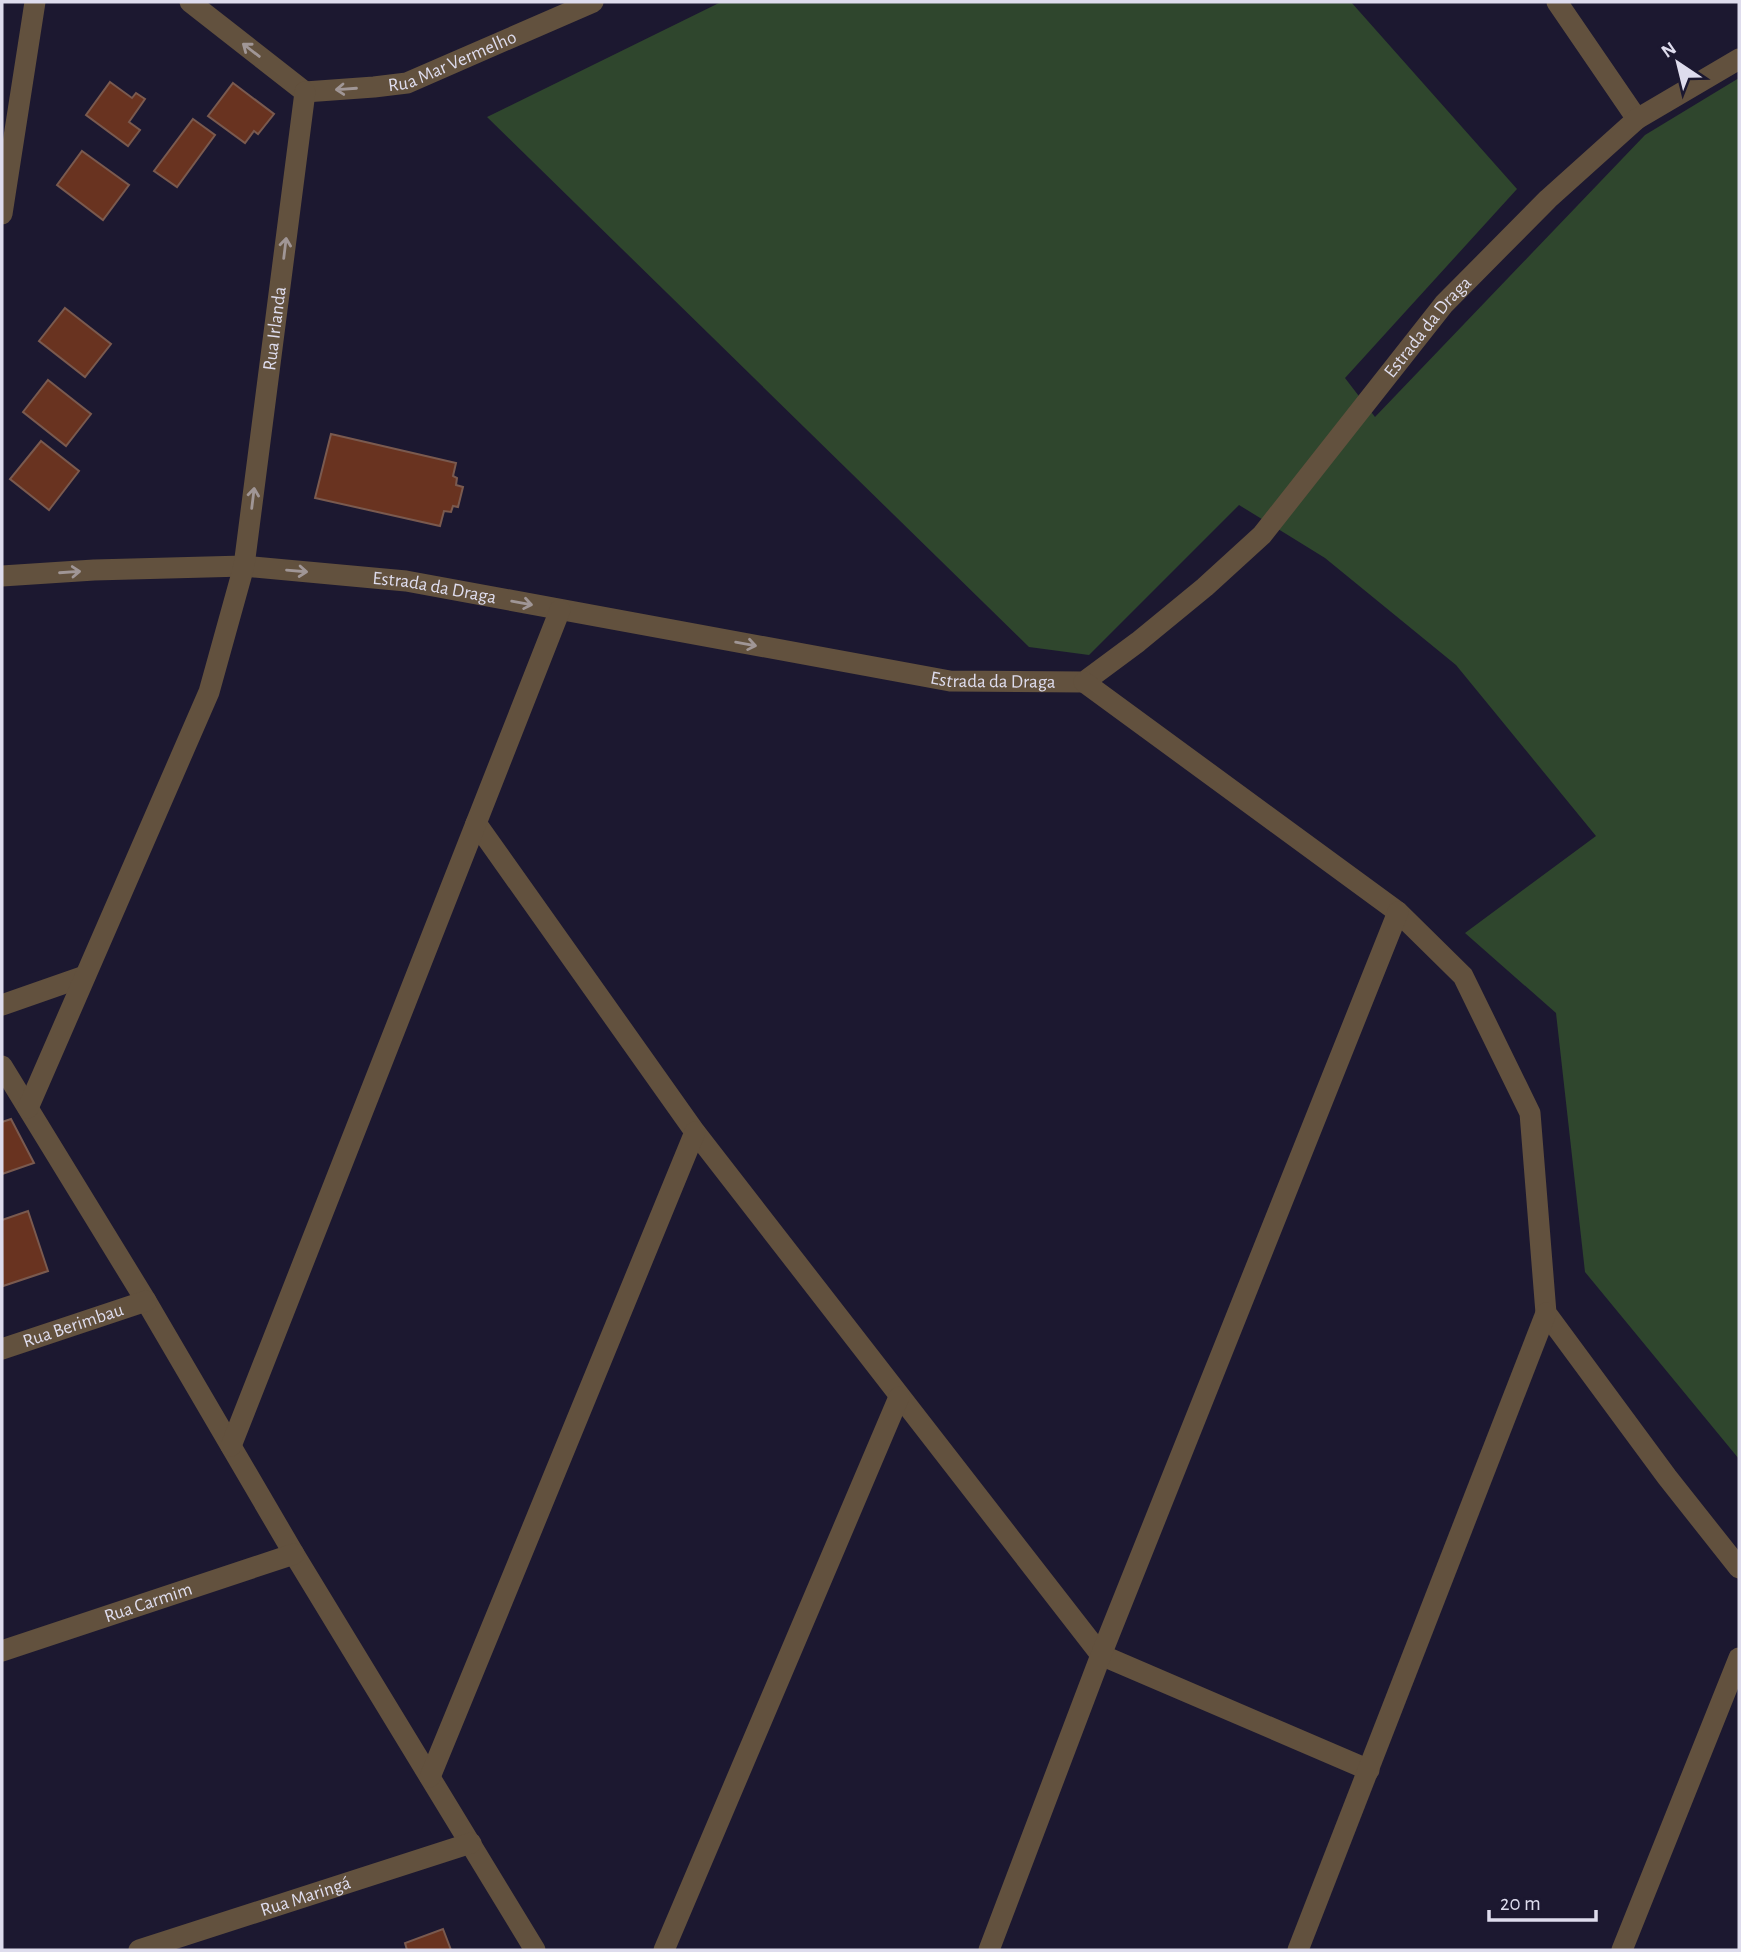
<svg xmlns="http://www.w3.org/2000/svg" width="1741" height="1952" viewBox="0 0 1741 1952" font-family="'Alegreya Sans',sans-serif">
  <rect width="100%" height="100%" fill="#1c1830"/>
  <path fill="#2f462d" d="M721,2H1351L1517,189L1345,378L1375,417L1645,135L1739,78V1459L1585,1272L1556,1013L1465,933L1596,836L1456,665L1325,558L1239,505L1089,655L1029,647L487,117Z"/>
  <path fill="#693320" stroke="#7a5a4f" stroke-width="2" d="M110,82L132,98L136,93L145,99L129,122L140,130L128,146L86,115Z
    M233,83L274,114L258,134L254,131L245,143L208,116Z
    M193,119L215,135L177,187L154,171Z
    M82,151L129,185L103,220L57,185Z
    M65,308L111,344L85,377L39,341Z
    M48,380L91,414L66,446L23,412Z
    M331,434L456,463L453,476L457,478L456,485L463,487L458,507L453,506L451,512L444,511L440,526L315,498Z
    M41,441L79,471L49,510L10,479Z
    M11,1119L34,1163L2,1174V1122Z
    M28,1211L48,1271L3,1286L2,1220Z
    M443,1929L451,1950H407L405,1943Z"/>
  <g fill="none" stroke-linecap="round" stroke-linejoin="round">
    <g stroke="#62513e" stroke-width="21">
      <path d="M190,2L305,92"/>
      <path d="M1557,2L1637,119"/>
      <path id="s1" d="M305,92L374,87L407,83L593,2"/>
      <path d="M2,214L35,2"/>
      <path id="s2" d="M2,576L94,570L244,566L406,581L950,681L1084,682L1138,642L1205,587L1262,535L1444,304L1548,199L1637,119L1739,59"/>
      <path d="M1084,682L1398,912L1463,976L1530,1113L1546,1313L1667,1477L1739,1568"/>
      <path d="M476,823L695,1132L1101,1655L1369,1770"/>
      <path d="M2,1005L85,976"/>
      <path d="M2,1066L146,1301L294,1554L535,1950"/>
      <path id="s3" d="M28,1108L209,692L244,566L305,92"/>
      <path id="s4" d="M2,1349L146,1301"/>
      <path d="M231,1446L560,610"/>
      <path id="s5" d="M2,1651L294,1554"/>
      <path d="M430,1777L695,1132"/>
      <path id="s6" d="M139,1950L471,1843"/>
      <path d="M664,1950L899,1397"/>
      <path d="M989,1950L1101,1655L1398,912"/>
      <path d="M1298,1950L1546,1313"/>
      <path d="M1622,1950L1739,1658"/>
    </g>
  </g>
  <defs><path id="oneway-shaft" d="M-6 0H5M1.5-3L5.5 0L1.5 3" fill="none" stroke-width="1.6" stroke-linecap="round" stroke-linejoin="round" transform="scale(1.75)"/></defs>
  <g stroke="#a09696">
    <use href="#oneway-shaft" transform="translate(251 50) rotate(-142)"/>
    <use href="#oneway-shaft" transform="translate(346 89) rotate(176)"/>
    <use href="#oneway-shaft" transform="translate(285 248) rotate(-83)"/>
    <use href="#oneway-shaft" transform="translate(253 498) rotate(-83)"/>
    <use href="#oneway-shaft" transform="translate(297 571) rotate(5)"/>
    <use href="#oneway-shaft" transform="translate(70 572) rotate(-4)"/>
    <use href="#oneway-shaft" transform="translate(522 603) rotate(10)"/>
    <use href="#oneway-shaft" transform="translate(746 644) rotate(10)"/>
  </g>
  <g text-anchor="middle" dominant-baseline="central" stroke-width="5" stroke-linejoin="round" paint-order="stroke">
    <g font-size="19" fill="#dedced" stroke="#1c1830">
      <text stroke="none"><textPath href="#s1" startOffset="152">Rua Mar Vermelho</textPath></text>
      <text stroke="none"><textPath href="#s2" startOffset="1589">Estrada da Draga</textPath></text>
      <text stroke="none"><textPath href="#s3" startOffset="824">Rua Irlanda</textPath></text>
      <text stroke="none"><textPath href="#s2" startOffset="434">Estrada da Draga</textPath></text>
      <text stroke="none"><textPath href="#s2" startOffset="1001">Estrada da Draga</textPath></text>
      <text stroke="none"><textPath href="#s4" startOffset="75">Rua Berimbau</textPath></text>
      <text stroke="none"><textPath href="#s5" startOffset="154">Rua Carmim</textPath></text>
      <text stroke="none"><textPath href="#s6" startOffset="175">Rua Maringá</textPath></text>
    </g>
  </g>
  <rect width="1741" height="1952" fill="none" stroke="#dedced" stroke-width="7"/>
  <g transform="translate(1678 63) rotate(325)" stroke="#1c1830" stroke-width="5" paint-order="stroke">
  <path d="M0-5L12 26L0 18L-12 26Z" fill="#dedced"/>
  <text y="-10" font-size="19" font-weight="bold" text-anchor="middle" fill="#dedced">N</text>
  </g>
  <path d="M1489 1910v10h107v-10" fill="none" stroke="#dedced" stroke-width="3.5"/>
  <text x="1500" y="1910" font-size="21" fill="#dedced" stroke="#1c1830" stroke-width="5" paint-order="stroke">20 m</text>
</svg>
